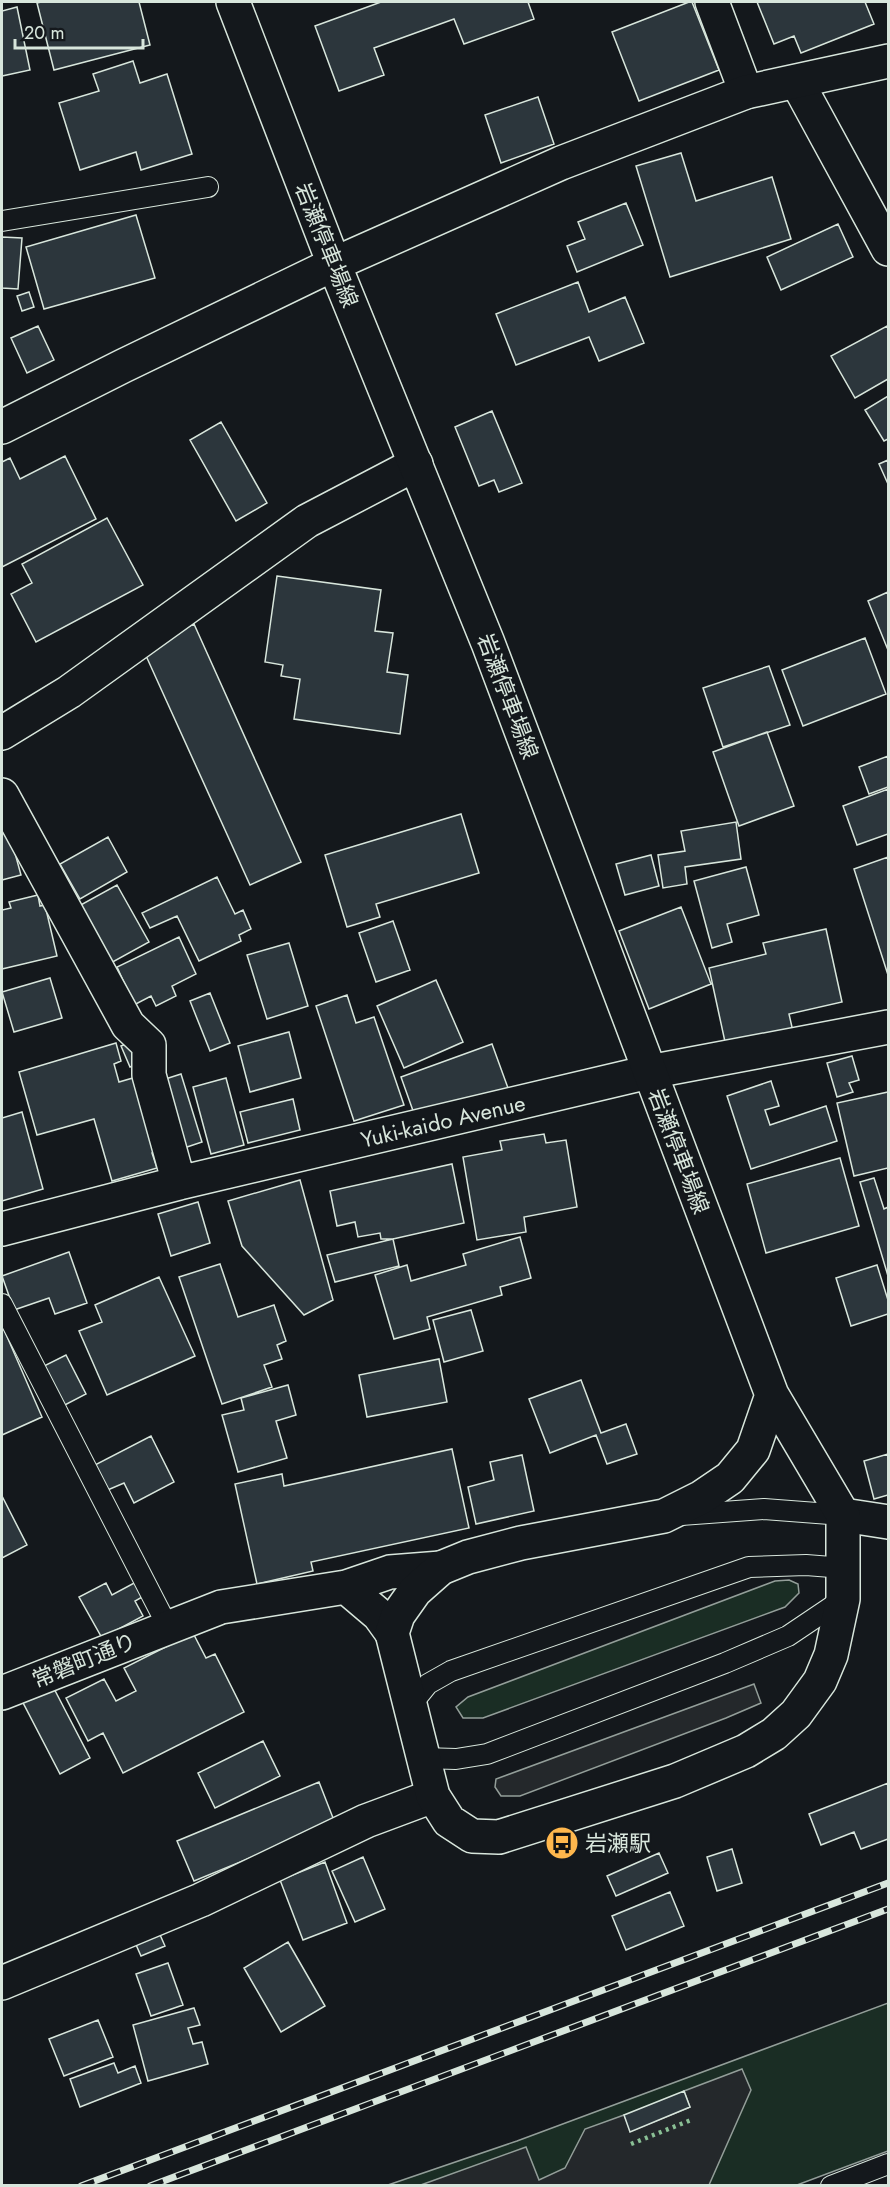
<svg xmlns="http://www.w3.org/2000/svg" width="890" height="2187" viewBox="0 0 890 2187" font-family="Jost,'Noto Sans JP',sans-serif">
  <rect width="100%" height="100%" fill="#14181c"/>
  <path fill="#1a2d24" stroke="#939e99" stroke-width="1.5" d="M789,1580L798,1584L799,1593L785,1607L483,1718H463L456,1707L468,1697L775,1581Z
    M888,2003V2151L797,2185L385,2186L517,2141Z"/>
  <path fill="#24282b" stroke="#939e99" stroke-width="1.5" d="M754,1684L761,1703L726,1718L520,1796H501L495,1787L496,1779Z
    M742,2069L751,2090L709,2185L418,2186L526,2147L539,2180L565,2168L585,2129L624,2115L631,2131L690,2107L684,2091Z"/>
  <path fill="#2c363c" stroke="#d8e6dc" stroke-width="1.5" d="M41,2H139L150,45L54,70L37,3Z
    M381,2H528L534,19L464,44L454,19L374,48L384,75L339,91L315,26Z
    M689,2H692L719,70L639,101L612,32Z
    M757,2H865L874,24L801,53L794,36L774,44Z
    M17,7L30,70L2,76V11Z
    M133,61L140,83L167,74L192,154L141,170L136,152L80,170L59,103L99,91L93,74Z
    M538,97L554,144L501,163L485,115Z
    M681,153L696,201L772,177L791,239L670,277L636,166Z
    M626,203L643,245L577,272L567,246L585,239L578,222Z
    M136,215L155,278L44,309L26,247Z
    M838,224L853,257L781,290L767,257Z
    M2,237L22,238L18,289L2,288Z
    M578,282L589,312L625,297L644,343L599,361L589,337L516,365L496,314Z
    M29,292L34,307L22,311L17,296Z
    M38,326L54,360L27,373L11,338Z
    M887,326L888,329V379L855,398L831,356Z
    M888,396V439L884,441L865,410Z
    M492,411L522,483L499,492L494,480L479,486L455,427Z
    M221,422L267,503L236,521L190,440Z
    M65,456L96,519L2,567V462L10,458L20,479Z
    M888,460V484L879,464Z
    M107,518L143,585L36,642L11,594L32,583L22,564Z
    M277,576L381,590L375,631L393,633L387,672L408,675L400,734L294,719L300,679L281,676L283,665L265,662Z
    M888,592V650L868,601Z
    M194,624L301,862L250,885L142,647Z
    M865,638L886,694L803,726L782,670Z
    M769,666L790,725L723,747L703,688Z
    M767,732L794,806L739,826L713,752Z
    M888,756V787L869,794L859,767Z
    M888,789V834L857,845L843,806Z
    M4,813L21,875L2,880V814Z
    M461,814L479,873L376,904L380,917L347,927L325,855Z
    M736,822L741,859L685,867L687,884L663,888L658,855L685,851L681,831Z
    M108,837L127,872L80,899L60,864Z
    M651,855L659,886L625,895L616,864Z
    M888,857V975L854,869Z
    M746,867L759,915L727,924L732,942L712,948L694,881Z
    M217,877L235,914L243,910L251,929L239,935L241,941L199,961L177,916L150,928L142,913Z
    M117,885L149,942L109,964L77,907Z
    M38,895L40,906L45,905L57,956L2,969V910L11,908L9,902Z
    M681,907L711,984L649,1009L619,931Z
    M393,921L410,970L376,982L359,933Z
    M826,929L842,1002L789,1014L794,1036L727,1051L709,968L766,954L763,943Z
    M179,937L196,974L172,986L176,996L156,1006L151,996L134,1005L117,967Z
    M289,943L308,1006L267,1019L247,955Z
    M50,978L62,1018L14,1032L2,992Z
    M436,980L463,1042L404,1068L377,1006Z
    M210,993L230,1043L210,1051L190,1001Z
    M347,995L356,1023L374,1017L404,1105L354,1121L316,1006Z
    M289,1032L301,1078L250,1092L238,1046Z
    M134,1041L143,1062L130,1067L121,1046Z
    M116,1043L121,1061L114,1064L119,1082L143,1075L163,1149L152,1153L157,1168L112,1181L94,1119L37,1135L19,1072Z
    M492,1044L508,1088L417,1122L401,1077Z
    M852,1056L859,1080L849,1083L853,1092L837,1097L827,1063Z
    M181,1074L202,1142L178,1150L156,1082Z
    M226,1078L244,1145L211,1154L193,1087Z
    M771,1081L779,1106L765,1110L770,1125L826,1106L837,1141L751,1169L727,1096Z
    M888,1092V1168L854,1176L837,1103Z
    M293,1099L300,1130L248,1143L240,1112Z
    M22,1112L43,1189L2,1201V1118Z
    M544,1134L546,1143L566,1140L577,1207L524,1217L526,1232L477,1240L463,1157L502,1150L500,1141Z
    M840,1158L859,1226L766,1253L747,1184Z
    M452,1164L464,1223L393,1239H381L380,1233L358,1237L355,1222L337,1226L330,1191Z
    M874,1178L884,1209L888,1207V1276L860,1182Z
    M300,1180L333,1300L304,1315L242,1246L228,1201Z
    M198,1202L210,1243L171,1256L158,1214Z
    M520,1237L531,1278L500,1287L502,1295L427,1317L430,1329L394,1339L375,1275L407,1265L411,1281L466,1265L463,1254Z
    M393,1239L399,1266L335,1282L327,1255Z
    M69,1252L87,1303L55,1314L49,1298L14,1310L2,1276Z
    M220,1264L238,1317L274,1305L286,1341L277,1345L282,1359L264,1365L272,1387L222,1404L179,1277Z
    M877,1265L888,1300V1314L851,1326L836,1278Z
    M159,1277L195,1356L107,1395L79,1331L102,1322L95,1305Z
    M471,1310L483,1351L444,1362L433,1320Z
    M2,1325L42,1417L2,1435Z
    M66,1355L86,1394L61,1407L40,1368Z
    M439,1359L447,1402L367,1417L359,1375Z
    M581,1380L601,1433L626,1424L637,1454L607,1464L596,1435L550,1453L529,1399Z
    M288,1385L296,1415L276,1421L287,1458L238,1472L222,1415L244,1410L241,1398Z
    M151,1436L174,1482L134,1503L124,1483L103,1492L91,1467Z
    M452,1449L469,1528L311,1562L313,1571L257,1584L235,1484L282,1474L284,1486Z
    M888,1454V1495L874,1499L864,1461Z
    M522,1455L534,1511L476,1524L468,1487L494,1480L490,1462Z
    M2,1496L27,1545L2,1558Z
    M136,1582L144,1596L135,1601L143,1616L102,1638L79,1597L106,1583L112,1595Z
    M193,1633L206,1658L215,1654L244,1712L123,1773L103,1733L88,1741L66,1698L104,1679L116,1701L136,1691L124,1668Z
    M49,1679L90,1758L60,1774L19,1695Z
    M263,1741L280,1776L215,1808L198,1773Z
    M319,1782L335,1823L194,1881L177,1841Z
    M888,1783V1839L861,1849L854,1832L821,1845L809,1814Z
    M732,1849L742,1883L717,1891L707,1857Z
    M659,1853L668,1873L616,1896L607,1876Z
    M363,1857L385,1909L355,1922L332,1871Z
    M325,1862L347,1923L303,1940L280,1880Z
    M670,1892L684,1926L626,1950L612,1916Z
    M157,1928L165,1946L141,1956L133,1938Z
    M288,1942L325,2006L281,2032L244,1968Z
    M168,1963L183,2005L151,2016L136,1974Z
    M194,2008L200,2025L188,2028L193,2044L202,2042L208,2064L148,2081L133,2025Z
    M98,2020L113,2057L64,2076L49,2039Z
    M114,2063L118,2073L135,2066L141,2083L80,2107L70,2079Z
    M684,2091L690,2107L630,2132L624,2115Z"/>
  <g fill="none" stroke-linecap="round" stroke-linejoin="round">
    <g stroke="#d8e6dc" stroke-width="22">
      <path id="lane" d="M2,221L208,187
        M2,1304L168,1627
        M681,1515L764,1509L843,1515
        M411,1705L428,1684L451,1671L749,1567L806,1565L844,1568
        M422,1758L456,1759L487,1754L725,1663L788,1636L843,1599
        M831,2186L888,2164"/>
    </g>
    <g stroke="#d8e6dc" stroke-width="36">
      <path id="street" d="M712,2L746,92
        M797,82L888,249
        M2,733L69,692L307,521L416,464
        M2,795L128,1025L149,1045V1075L179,1183
        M2,1229L179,1183L649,1072L888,1027
        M843,1515L888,1522
        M346,1587L379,1615L392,1633
        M2,1693L221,1607L346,1587L390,1572L441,1568
        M2,1983L201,1900L366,1821L433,1796"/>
    </g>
    <g stroke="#d8e6dc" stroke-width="36">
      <path id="secondary" d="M233,2L334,264L488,643L772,1395L843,1515V1599L831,1655L820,1681L796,1714L774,1734L746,1751L675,1781L499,1837L472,1836L449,1821L433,1796L392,1633L398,1615L415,1591L441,1568L468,1557L521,1543L664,1516L702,1497L730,1478L753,1450L772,1395
        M2,427L123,366L334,264L561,163L746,92L888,61"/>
    </g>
    <use href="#lane" stroke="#14181c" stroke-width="20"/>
    <use href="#street" stroke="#14181c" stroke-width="33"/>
    <use href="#secondary" stroke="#14181c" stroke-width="33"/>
    <g stroke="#d8e6dc" stroke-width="7">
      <path id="rail" d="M81,2186L888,1883
        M150,2186L888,1909"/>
    </g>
    <use href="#rail" stroke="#14181c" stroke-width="4.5" stroke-dasharray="14" stroke-linecap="butt"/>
    <path stroke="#8ac095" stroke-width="4.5" stroke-dasharray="3 4.5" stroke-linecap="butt" d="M631,2144L691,2120"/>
  </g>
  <defs>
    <g id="bus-disc" transform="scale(1.725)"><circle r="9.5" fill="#ffb74d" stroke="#14181c"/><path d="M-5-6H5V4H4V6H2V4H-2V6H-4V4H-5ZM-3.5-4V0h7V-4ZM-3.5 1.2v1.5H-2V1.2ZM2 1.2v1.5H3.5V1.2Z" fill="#111"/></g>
  </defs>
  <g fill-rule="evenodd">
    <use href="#bus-disc" x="562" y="1843"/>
  </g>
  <g text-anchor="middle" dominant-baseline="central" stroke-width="4.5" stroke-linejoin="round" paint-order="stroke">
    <g font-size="22" fill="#d8e6dc" stroke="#14181c">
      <text transform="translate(327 245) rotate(68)">岩瀬停車場線</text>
      <text transform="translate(508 696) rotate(69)">岩瀬停車場線</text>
      <text transform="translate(443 1121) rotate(-13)">Yuki-kaido Avenue</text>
      <text transform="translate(679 1151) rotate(69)">岩瀬停車場線</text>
      <text transform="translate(84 1660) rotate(-22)">常磐町通り</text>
    </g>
    <g font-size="22" fill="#d8e6dc" stroke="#14181c" text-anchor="start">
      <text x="585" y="1843">岩瀬駅</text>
    </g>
  </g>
  <rect width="890" height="2187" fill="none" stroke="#d8e6dc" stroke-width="6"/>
  <path d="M15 39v9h128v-9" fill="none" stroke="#d8e6dc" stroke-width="3"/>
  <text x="24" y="39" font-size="18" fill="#d8e6dc" stroke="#14181c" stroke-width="4.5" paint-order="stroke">20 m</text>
</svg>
